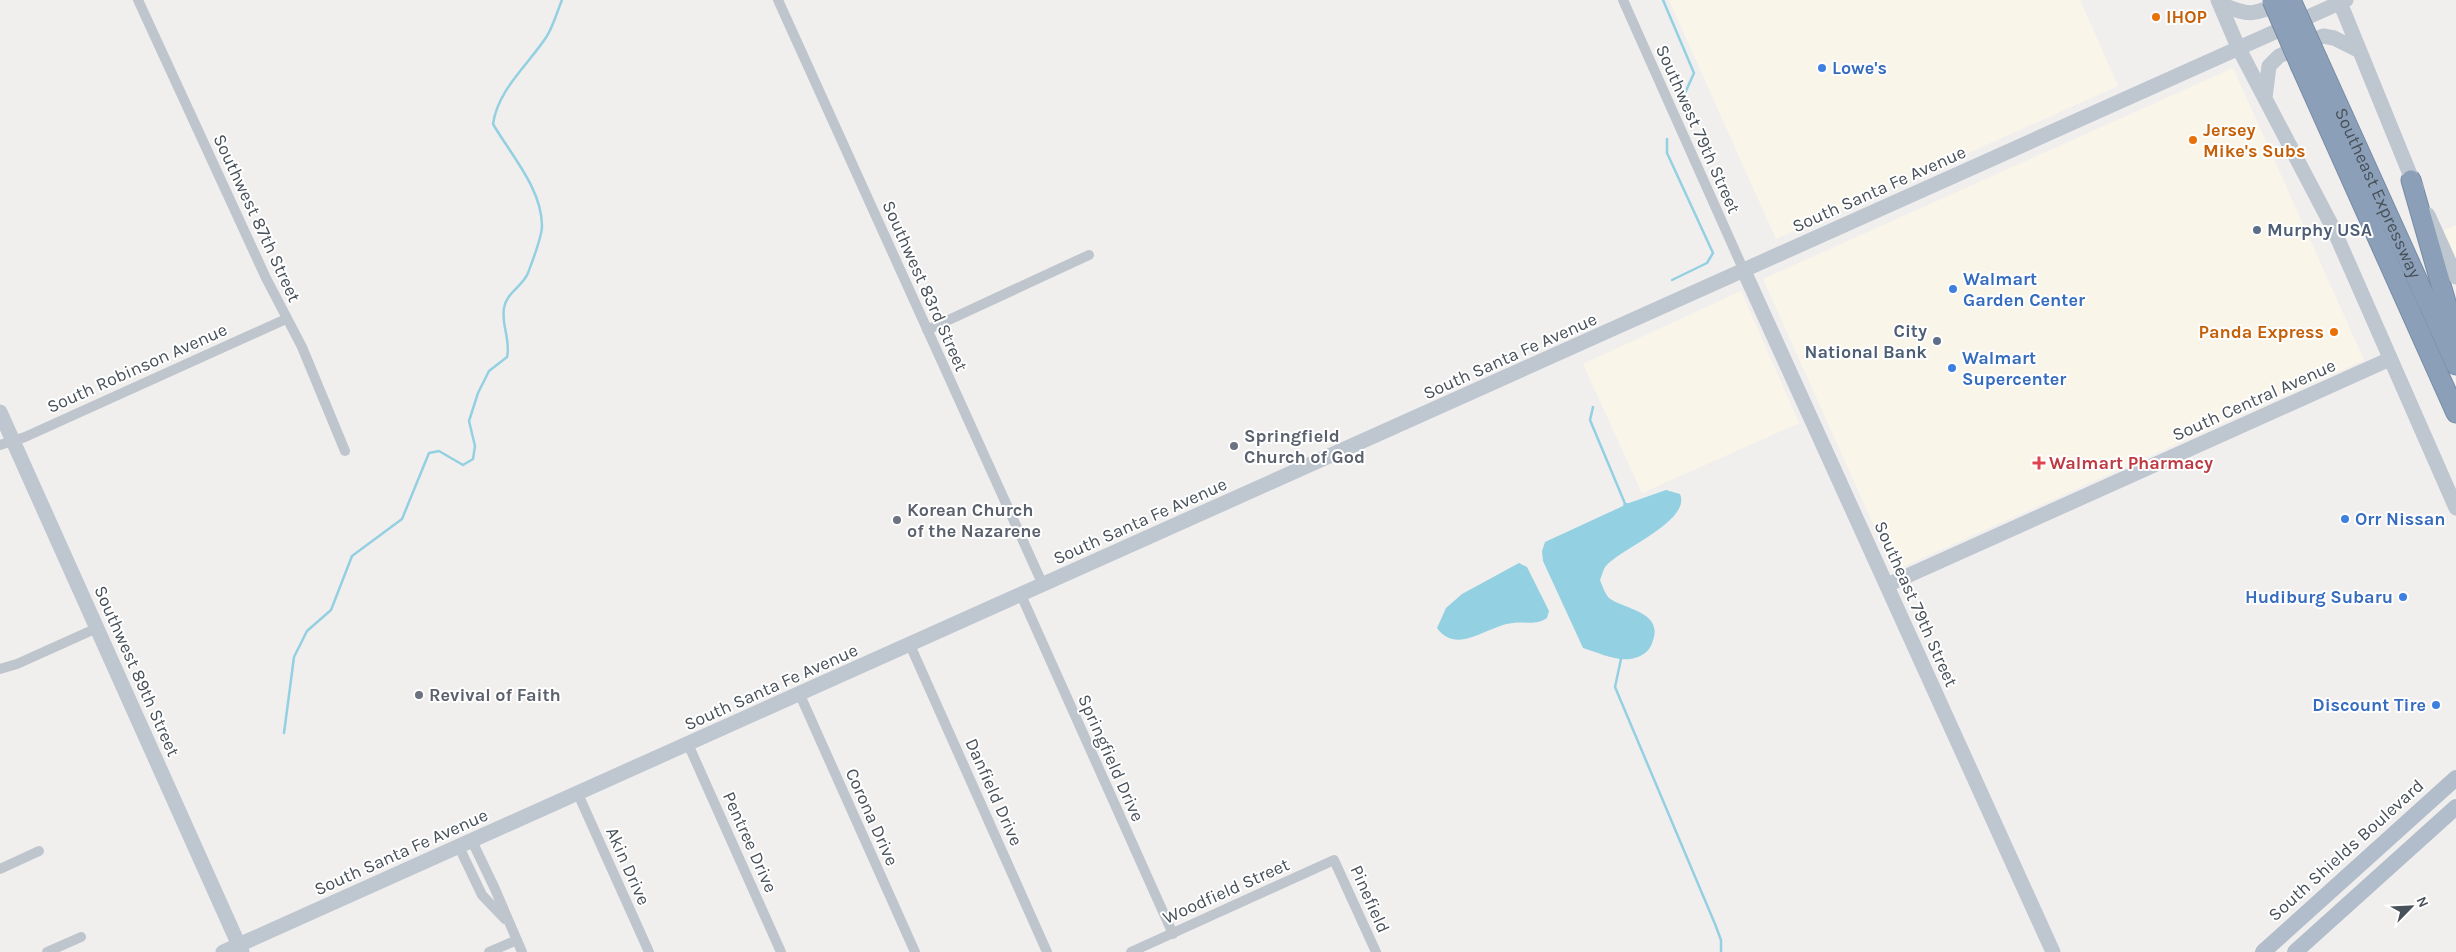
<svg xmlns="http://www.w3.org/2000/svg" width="2456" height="952" viewBox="0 0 2456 952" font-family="Karla,sans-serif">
  <rect width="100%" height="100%" fill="#f1efee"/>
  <path fill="#faf5e9" d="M1669,0H2080L2118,86L1776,239Z
    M2233,68L2364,360L1902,567L1892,566L1763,279Z
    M2456,225V264L2441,232Z
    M1741,291L1799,423L1642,493L1583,364Z"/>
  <path fill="#93d0e2" d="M1666,490L1680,494C1692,521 1618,550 1606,566C1603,569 1602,576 1600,580C1602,585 1605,594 1609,598C1623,609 1660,611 1654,637C1652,644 1651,648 1645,653C1626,667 1603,654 1583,648L1543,561L1542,551L1545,542L1623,506L1624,503H1629Z
    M1519,563L1527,567L1549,611L1547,618C1535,626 1526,621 1513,623C1488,625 1457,656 1437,628L1446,608L1462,594Z"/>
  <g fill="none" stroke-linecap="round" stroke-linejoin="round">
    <path stroke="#93d0e2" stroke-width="2.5" d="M1663,0L1694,73L1681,102
      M1667,139V153L1713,253L1707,263L1672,280
      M1593,407L1590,420L1626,506
      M1621,659L1615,687L1715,924L1721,940V952
      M284,733L294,657L307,631L331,610L352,556L402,519L429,453L439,451L463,465L473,459L475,446L469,421L478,393L489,371L507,357C511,341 501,324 504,308C506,293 523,286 528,273C532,262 542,237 542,226C542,189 511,155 493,124C498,89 529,64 547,36C554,24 557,12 562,0"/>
    <g stroke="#778ba4" stroke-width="21">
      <g id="highway">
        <path id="s1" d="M2318,60L2456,365"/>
        <path d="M2301,67L2456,413"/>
        <path d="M2411,180L2456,337"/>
      </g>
    </g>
    <path stroke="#bec5cc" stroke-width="10" d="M138,0L266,278L302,347L345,451
      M778,0L1043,585
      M1623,0L1744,271
      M927,330L1089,255
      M0,445L25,437L286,319
      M1021,595L1173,934
      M910,645L1047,952
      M0,669L17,664L97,628
      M800,695L915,952
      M688,744L781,952
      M578,794L649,952
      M472,841L495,889L522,952
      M459,847L482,895L505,919
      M0,869L39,851
      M47,952L81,937
      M489,952L517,940
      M1131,952L1334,860L1376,952"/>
    <path stroke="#bec6d0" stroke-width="15" d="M2218,0L2238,47L2333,228L2456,508
      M2339,0L2416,189
      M2220,4C2253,17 2253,15 2284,1
      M2265,98L2269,66L2279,56L2323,36L2334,38L2360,51
      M2428,215L2456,277
      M1744,271L2053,952
      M0,412L242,952
      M1887,585L2390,359
      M223,952L2346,0"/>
    <path stroke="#b1bdca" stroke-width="16" d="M2263,952L2456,778
      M2295,952L2456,807"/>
    <use href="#highway" stroke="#8ba0b8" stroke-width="19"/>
    <g stroke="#778ba4" stroke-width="21" stroke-linecap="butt">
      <path id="highway-bridge" d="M2272,0L2301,67
        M2291,0L2318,60"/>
    </g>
    <use href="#highway-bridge" stroke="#8ba0b8" stroke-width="19"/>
  </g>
  <g fill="#e8710a" stroke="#fff" stroke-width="2">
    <circle cx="2156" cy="17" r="5"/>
    <circle cx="2193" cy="140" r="5"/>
    <circle cx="2334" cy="332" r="5"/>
  </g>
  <g fill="#3f7fe0" stroke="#fff" stroke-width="2">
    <circle cx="1822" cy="68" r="5"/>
    <circle cx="1953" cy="289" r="5"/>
    <circle cx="1952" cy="368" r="5"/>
    <circle cx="2345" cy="519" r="5"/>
    <circle cx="2403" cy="597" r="5"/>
    <circle cx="2436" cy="705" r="5"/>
  </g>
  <g fill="#5c6f8a" stroke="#fff" stroke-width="2">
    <circle cx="2257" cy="230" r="5"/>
    <circle cx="1937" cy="341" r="5"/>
  </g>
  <g fill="#6b7280" stroke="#fff" stroke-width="2">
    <circle cx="1234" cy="446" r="5"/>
    <circle cx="897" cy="520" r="5"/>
    <circle cx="419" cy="695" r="5"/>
  </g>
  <path fill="#e0444e" stroke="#fff" stroke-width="2" d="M2036.5 455.5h5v5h5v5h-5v5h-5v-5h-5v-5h5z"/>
  <g text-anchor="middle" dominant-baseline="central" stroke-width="4" stroke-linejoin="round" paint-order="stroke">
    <g font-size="18" font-weight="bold" fill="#c56008" stroke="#fff" text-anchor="start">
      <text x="2166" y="17">IHOP</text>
      <text x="2203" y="130">Jersey<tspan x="2203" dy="21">Mike's Subs</tspan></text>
      <text x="2324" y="332" text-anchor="end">Panda Express</text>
    </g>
    <g font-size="18" font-weight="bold" fill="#366cbe" stroke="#fff" text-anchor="start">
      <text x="1832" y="68">Lowe's</text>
      <text x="1963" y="279">Walmart<tspan x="1963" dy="21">Garden Center</tspan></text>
      <text x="1962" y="358">Walmart<tspan x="1962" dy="21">Supercenter</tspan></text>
      <text x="2355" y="519">Orr Nissan</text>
      <text x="2393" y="597" text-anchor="end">Hudiburg Subaru</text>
      <text x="2426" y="705" text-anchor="end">Discount Tire</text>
    </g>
    <g font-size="18" fill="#48515a" stroke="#fff">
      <text transform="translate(1698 129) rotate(66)">Southwest 79th Street</text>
      <text transform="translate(1879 189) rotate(-24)">South Santa Fe Avenue</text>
      <text stroke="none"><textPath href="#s1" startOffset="146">Southeast Expressway</textPath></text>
      <text transform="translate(257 218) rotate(65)">Southwest 87th Street</text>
      <text transform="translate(925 286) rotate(66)">Southwest 83rd Street</text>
      <text transform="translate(1510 356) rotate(-24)">South Santa Fe Avenue</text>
      <text transform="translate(137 368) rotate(-24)">South Robinson Avenue</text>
      <text transform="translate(2254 400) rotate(-24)">South Central Avenue</text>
      <text transform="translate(1140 521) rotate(-24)">South Santa Fe Avenue</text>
      <text transform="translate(1916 604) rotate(66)">Southeast 79th Street</text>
      <text transform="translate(137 671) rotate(66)">Southwest 89th Street</text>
      <text transform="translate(771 687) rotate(-24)">South Santa Fe Avenue</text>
      <text transform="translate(1111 758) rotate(66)">Springfield Drive</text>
      <text transform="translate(994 792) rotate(66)">Danfield Drive</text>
      <text transform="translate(872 817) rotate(66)">Corona Drive</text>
      <text transform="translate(750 842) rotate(66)">Pentree Drive</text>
      <text transform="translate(2346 850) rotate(-42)">South Shields Boulevard</text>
      <text transform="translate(401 852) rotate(-24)">South Santa Fe Avenue</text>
      <text transform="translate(628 866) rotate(66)">Akin Drive</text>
      <text transform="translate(1226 891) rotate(-24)">Woodfield Street</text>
      <text transform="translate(1370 899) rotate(66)">Pinefield</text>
    </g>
    <g font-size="18" font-weight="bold" fill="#4e5e75" stroke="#fff" text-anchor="start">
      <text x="2267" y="230">Murphy USA</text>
      <text x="1927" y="331" text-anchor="end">City<tspan x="1927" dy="21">National Bank</tspan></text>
    </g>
    <g font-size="18" font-weight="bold" fill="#5b616d" stroke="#fff" text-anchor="start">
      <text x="1244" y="436">Springfield<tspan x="1244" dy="21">Church of God</tspan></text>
      <text x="907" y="510">Korean Church<tspan x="907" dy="21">of the Nazarene</tspan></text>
      <text x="429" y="695">Revival of Faith</text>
    </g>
    <g font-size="18" font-weight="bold" fill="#be3a42" stroke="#fff" text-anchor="start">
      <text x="2049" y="463">Walmart Pharmacy</text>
    </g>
  </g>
  <g transform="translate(2411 907) rotate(66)" stroke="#ffffff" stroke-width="4" paint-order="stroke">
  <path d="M0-4L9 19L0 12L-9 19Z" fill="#48515a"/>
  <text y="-8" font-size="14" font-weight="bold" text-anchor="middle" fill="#48515a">N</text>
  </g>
</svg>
